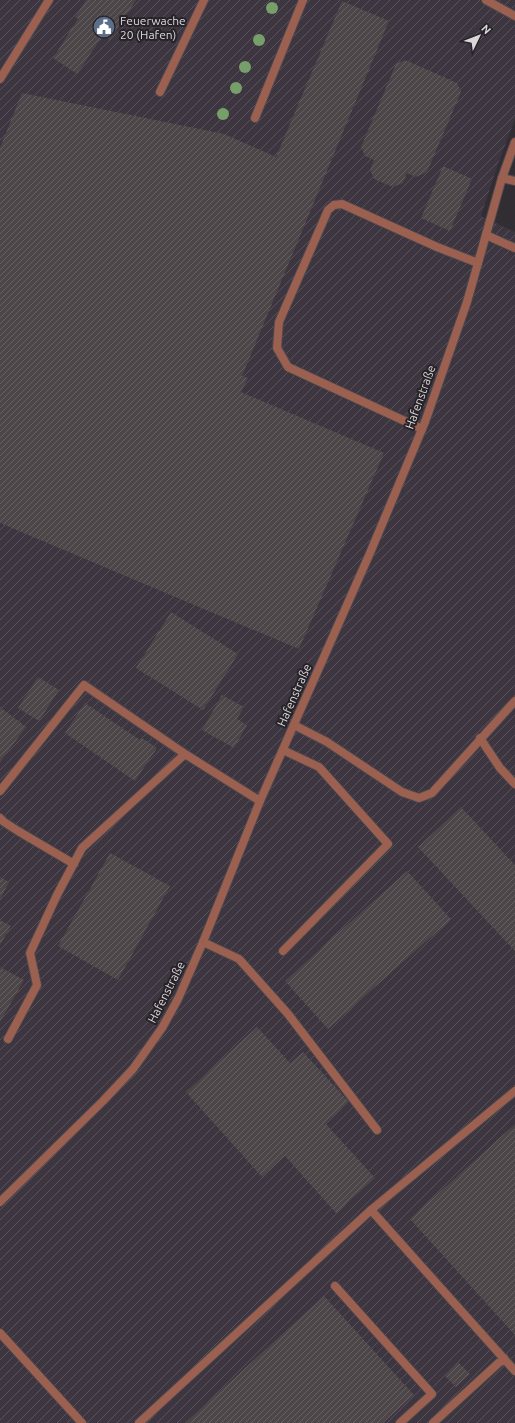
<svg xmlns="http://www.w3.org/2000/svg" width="515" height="1423" viewBox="0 0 515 1423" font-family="Ubuntu,sans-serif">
  <defs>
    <pattern id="industrial-furrows" width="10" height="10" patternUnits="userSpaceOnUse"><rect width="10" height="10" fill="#3d353f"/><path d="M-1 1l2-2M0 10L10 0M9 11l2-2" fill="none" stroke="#58525a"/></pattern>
    <pattern id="building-hatch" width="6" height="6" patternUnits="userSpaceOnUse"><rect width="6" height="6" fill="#4d4648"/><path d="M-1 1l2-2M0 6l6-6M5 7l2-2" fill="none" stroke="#666062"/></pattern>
  </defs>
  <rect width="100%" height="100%" fill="#312d32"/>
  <path fill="url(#industrial-furrows)" d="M0,0H515V119L497,167L481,216L515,232V1423H0Z"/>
  <path fill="url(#building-hatch)" d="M86,0H136L110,40L103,35L77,74L53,58L78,19L75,17Z
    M342,1L389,21L242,376L248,378L241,392L384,453L299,649L0,523V148L22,93L224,134L276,157Z
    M405,60L457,83L461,92L427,172L416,177L407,173L403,183L393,187L374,179L370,170L374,160L365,156L361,147L396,64Z
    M443,166L472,179L450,231L421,218Z
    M171,612L238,654L203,710L136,668Z
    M38,677L59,690L39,721L18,708Z
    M222,695L244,707L237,719L247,725L234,748L202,730Z
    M85,703L140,740L142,738L157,748L135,781L65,733Z
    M0,707L26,727L0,762Z
    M461,807L515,865V951L418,847Z
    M110,853L170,886L118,980L58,946Z
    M407,871L451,919L328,1029L285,981Z
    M0,877L9,882L0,900Z
    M0,920L11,926L0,945Z
    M0,967L24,980L0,1022Z
    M257,1027L290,1063L303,1052L349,1102L325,1123L375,1178L336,1213L285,1156L262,1177L186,1092Z
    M515,1124V1335L410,1219Z
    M324,1296L414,1395L383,1423H185Z
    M458,1362L470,1374L456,1387L444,1375Z"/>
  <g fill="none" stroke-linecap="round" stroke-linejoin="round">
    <g stroke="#4c484d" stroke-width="10">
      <path id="service" d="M486,0L515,16
        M0,79L49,0
        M160,92L204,0
        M255,118L303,0
        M502,178L515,181
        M486,235L515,248
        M422,429L288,367L277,348L279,322L328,210L334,205L342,204L437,247L478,263
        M294,725L327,742L402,792L419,798L432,793L515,701
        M480,738L500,768L515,784
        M0,791L84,685L185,754
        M0,818L4,822L18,831L74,864
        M203,942L239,959L288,1014L377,1130
        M283,951L388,844L319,767L283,750
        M8,1039L37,985L30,953L57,895L82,848L185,754L260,801
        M515,1091L371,1210L515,1371
        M335,1286L432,1394L400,1423
        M0,1333L82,1423
        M139,1423L371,1210
        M433,1423L504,1358"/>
    </g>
    <g stroke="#4c484d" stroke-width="10">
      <path id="tertiary" d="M0,1202L103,1101L133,1069L162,1028L178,999L203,942L260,801L370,553L425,422L467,302L502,178L515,142"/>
    </g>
    <use href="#service" stroke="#9c6050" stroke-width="8"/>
    <use href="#tertiary" stroke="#9c6050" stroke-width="8"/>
  </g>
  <g fill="#769f69">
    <circle cx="272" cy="8" r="6"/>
    <circle cx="259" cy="40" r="6"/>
    <circle cx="245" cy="67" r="6"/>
    <circle cx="236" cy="88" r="6"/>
    <circle cx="223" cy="114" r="6"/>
  </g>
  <defs>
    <g id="civic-disc" transform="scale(1.15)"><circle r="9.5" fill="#5c6f8a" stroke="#272328"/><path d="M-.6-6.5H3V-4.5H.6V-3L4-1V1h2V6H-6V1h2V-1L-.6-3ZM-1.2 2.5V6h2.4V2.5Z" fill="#fff"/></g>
  </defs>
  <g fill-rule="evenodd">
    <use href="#civic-disc" x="104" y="27"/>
  </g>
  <g text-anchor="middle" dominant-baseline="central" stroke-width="4" stroke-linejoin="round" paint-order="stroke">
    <g font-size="12" fill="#dad7da" stroke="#272328" text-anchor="start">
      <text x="120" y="20">Feuerwache<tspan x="120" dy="14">20 (Hafen)</tspan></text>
    </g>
    <g font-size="12" fill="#dad7da" stroke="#272328">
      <text transform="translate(420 397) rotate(-70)">Hafenstraße</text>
      <text transform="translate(294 695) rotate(-66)">Hafenstraße</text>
      <text transform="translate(166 992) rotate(-63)">Hafenstraße</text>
    </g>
  </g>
  <g transform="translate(479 36) rotate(47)" stroke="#272328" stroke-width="3" paint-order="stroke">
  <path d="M0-3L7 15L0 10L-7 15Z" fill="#dad7da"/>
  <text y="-6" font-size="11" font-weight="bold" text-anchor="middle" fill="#dad7da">N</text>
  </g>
</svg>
